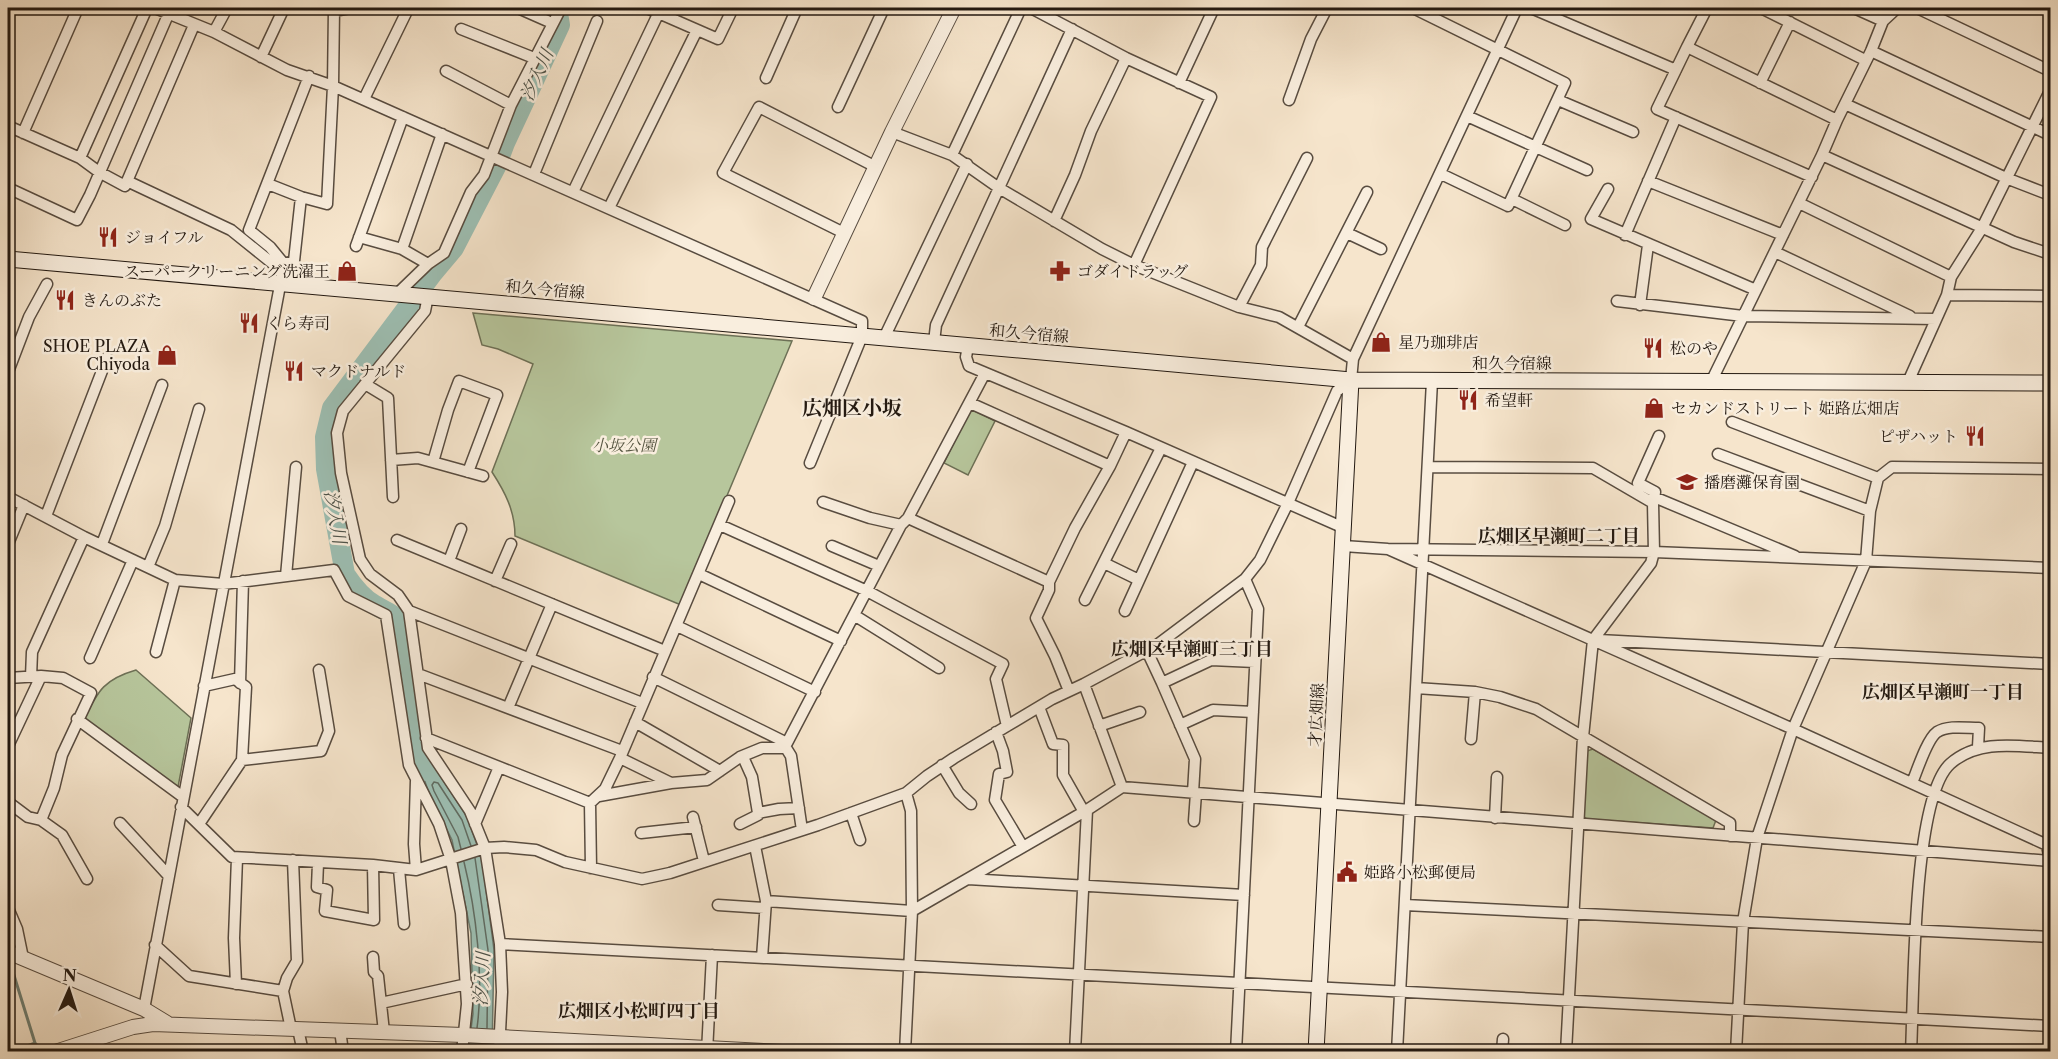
<svg xmlns="http://www.w3.org/2000/svg" width="2058" height="1059" viewBox="0 0 2058 1059" font-family="'Libre Caslon Text','Noto Serif JP',serif">
  <rect width="100%" height="100%" fill="#f6e5cc"/>
  <filter id="stains"><feTurbulence type="fractalNoise" baseFrequency=".00333" numOctaves="4"/><feColorMatrix values="0 0 0 0 .2 0 0 0 0 .09 0 0 0 0 .02 0 0 0 .5 -.17"/></filter>
  <radialGradient id="worn" r=".72"><stop offset=".6" stop-color="#630" stop-opacity="0"/><stop offset="1" stop-color="#630" stop-opacity=".3"/></radialGradient>
  <path fill="#b7c69c" stroke="#6d7056" stroke-width="1.5" d="M473,313L792,341L681,605L515,536C515,511 505,492 492,472L533,364L498,349L482,345Z
    M971,409L995,421L968,475L944,463Z
    M136,670L191,718L178,787L86,721L85,718C98,690 105,679 136,670Z
    M1593,749L1716,820L1713,828L1587,819L1583,816L1587,751Z"/>
  <path fill="#9dbfb3" stroke="#6c7d72" stroke-width="1.5" d="M419,711L426,754L467,817L482,859L494,950L492,1051H468L473,1014L471,933L452,840L429,793L417,759Z"/>
  <g fill="none" stroke-linecap="round" stroke-linejoin="round">
    <path stroke="#606c62" stroke-width="1.5" d="M461,849L458,837L434,791L432,785L434,782L438,783L462,820L471,846
      M475,858L488,950L487,1028
      M464,862C476,911 484,977 477,1028"/>
    <path stroke="#6c7d72" stroke-width="3" d="M8,956L35,1043L43,1052
      M12,1052L35,1043"/>
    <path stroke="#9dbfb3" stroke-width="20" d="M426,771L416,744L403,629C395,612 389,614 375,605C362,598 353,586 345,574L326,469L325,437L332,408L433,273L454,248L496,167L505,143L560,25L557,8"/>
    <g stroke="#584c40" stroke-width="13">
      <path id="minor" d="M155,8L214,32L287,70L333,86L862,321V336L810,463
        M518,8L552,23
        M647,8L718,39L733,8
        M1031,8L1126,58L1211,97L1134,265
        M1413,8L1565,83L1508,206L1441,174
        M1531,8L1676,70
        M1761,8L1865,60
        M1854,8L1883,21
        M1917,8L2050,71
        M334,11L350,8
        M461,29L534,58
        M214,32L227,8
        M1687,47L1707,8
        M1871,51L2050,135
        M261,57L284,8
        M446,71L511,105
        M766,78L797,8
        M1179,83L1214,8
        M1760,83L1790,22
        M364,99L407,11
        M1289,100L1311,39L1327,8
        M1558,100L1633,132
        M1845,104L2006,178L2050,195
        M838,107L884,8
        M1467,116L1587,170
        M8,126L80,158L99,172L125,186L194,25
        M892,132L952,155L999,188L1102,249L1134,265L1239,307L1279,317L1353,359
        M23,133L78,8
        M952,155L1021,8
        M1822,155L2014,242L2050,254
        M80,158L147,8
        M534,174L597,21
        M1812,177L1657,109L1687,47L1837,120
        M127,181L231,230L282,271
        M1648,181L1783,235
        M268,184L301,197L327,204L333,86L334,8
        M8,188L77,220L90,195L171,8
        M1608,189L1591,219L1756,290
        M573,192L661,8
        M1512,199L1565,225
        M1799,203L1951,277
        M609,208L697,30
        M1054,221L1075,175L1091,131L1126,58
        M844,233L723,173L759,107L876,167
        M1347,233L1381,249
        M1625,235L1676,117
        M359,237L402,249L428,264
        M356,246L403,117
        M402,249L442,134
        M1775,252L1910,316
        M284,264L294,261L301,197
        M398,293L428,264L444,253L471,192L484,175L511,105L561,8
        M1947,295L2050,296
        M428,296L425,311L343,411L337,433L341,473L360,559L370,574L398,595L409,611L428,748L470,811L485,848L500,944L502,992L499,1052
        M1617,301L1743,316L1936,319
        M1640,305L1648,245
        M1239,307L1261,265L1262,247L1307,158
        M1298,327L1367,192
        M884,338L967,164
        M934,342L936,325L1072,29
        M968,346L966,357L969,366L1126,432L1344,528
        M8,372L29,317L47,284
        M1711,382L1822,155L1837,120L1871,51L1883,21L1897,8
        M1908,382L1947,295L1951,277L1982,228L2050,91
        M365,384L388,398L393,497
        M970,403L1110,466
        M1732,422L1878,478
        M1718,454L1870,511
        M391,460L418,458L483,476
        M433,462L448,410L459,381L497,395L468,472
        M1428,467L1593,468L1653,503L1654,552L1651,563L1593,640L1583,737L1566,1052
        M8,497L84,537L175,580L223,584L334,570L348,596L386,615L409,765L439,824L451,860L461,913L467,1004L462,1052
        M1654,497L1795,556
        M1654,500L1655,492L1638,483L1659,436
        M823,502L870,518L901,525
        M46,516L107,358
        M908,518L1049,582L1075,528L1110,466L1126,432
        M720,525L867,591L1003,664L996,679L1007,726
        M397,540L665,651
        M8,544L24,505
        M102,544L162,385
        M832,546L879,566
        M1343,546L1388,549L1654,552L2050,568
        M1388,549L1793,729L2047,845L2050,861
        M449,561L461,529
        M1104,563L1139,580
        M148,567L165,526L199,409
        M699,574L841,641
        M286,576L296,467
        M495,581L511,544
        M1049,582V590L1036,618L1055,656L1069,691
        M1085,600L1161,448
        M409,611L642,703
        M1125,611L1193,462
        M854,615L939,668
        M677,626L815,692
        M1599,640L2050,664
        M1147,651L1162,683L1195,759L1193,793
        M156,652L175,580
        M90,658L133,560
        M418,674L622,751
        M31,677L32,652L84,537
        M653,677L787,743L901,525L908,518L985,373
        M8,678L41,676L63,678L91,693L62,755L54,788L41,820
        M240,683L243,581
        M1162,683L1211,660L1255,662
        M1084,684L1122,787
        M204,686L235,679L246,687L242,760L321,751L329,731L319,670
        M1416,688L1475,692L1500,697L1536,709L1730,823V836
        M1039,707L1053,744L1063,745V775L1084,812
        M508,708L552,604
        M77,719L183,797
        M635,722L720,771
        M1180,725L1213,710L1253,712
        M1099,726L1140,712
        M996,732L1003,751L1007,772L999,774L995,800L1023,847
        M426,738L590,803
        M1471,739L1475,692
        M8,746L41,676
        M743,757L752,777L758,813
        M620,758L671,783
        M942,765L959,793L971,804
        M416,781L414,844L416,870
        M1912,783C1917,771 1927,739 1937,732C1948,725 1966,728 1979,728L1978,747
        M599,796L671,783L707,780L740,757L762,748H786L791,756L802,830
        M8,802L28,817L41,820L62,835L87,879
        M181,807L232,857L373,865L416,870L485,848L504,847L536,850L565,862L642,879L670,873L818,825L906,793L927,776L954,758L1007,726L1052,699L1084,684L1157,645L1245,579L1260,560L1288,503L1337,391L1351,380L1353,359L1517,8
        M851,813L860,840
        M693,817L704,861
        M1495,818L1497,777
        M1194,821L1196,793
        M120,823L168,875
        M199,824L242,760
        M475,824L499,767
        M740,824L758,815V813L779,809L799,808
        M641,833L696,827
        M755,846L766,901L762,958
        M318,863L317,887L327,890L325,911L374,920L373,865
        M591,868L590,803L605,789L620,758L729,501
        M399,869L404,924
        M968,879L1244,895
        M766,901L912,911L1087,810L1122,787L2050,861
        M718,905L765,908
        M1405,905L2050,937
        M8,908L17,929L23,958
        M500,944L2050,1026
        M155,945L189,976L283,991
        M373,957L374,972L378,976L384,1032
        M236,984L234,938L237,858
        M381,1003L467,984
        M144,1009L284,264L270,247L249,230L309,76
        M291,1029L283,991L287,978L297,961L293,860
        M298,1029L303,1052
        M340,1030L343,1052
        M707,1052L712,955
        M905,1052L912,911L911,811L906,793
        M1075,1052L1087,810
        M1236,1052L1258,609L1245,579
        M1397,1052L1432,381
        M1502,1052L1503,1039
        M1736,1052L1743,922L1757,838L1793,729L1866,561L1870,511L1878,478L1892,467L2050,469
        M1911,1052C1914,995 1912,799 1950,764C1978,739 2016,746 2050,748"/>
    </g>
    <g stroke="#584c40" stroke-width="16">
      <path id="tertiary" d="M8,11L9,8
        M814,298L892,132L954,8
        M8,952L144,1009L167,1023
        M55,1052L133,1027L153,1024L463,1035L782,1052"/>
    </g>
    <g stroke="#231911" stroke-width="17">
      <path id="secondary" d="M8,259L1351,380L2050,383
        M1316,1052L1351,380"/>
    </g>
    <use href="#minor" stroke="#f9eede" stroke-width="10"/>
    <use href="#tertiary" stroke="#f9eede" stroke-width="14"/>
    <use href="#secondary" stroke="#f9eede" stroke-width="15"/>
  </g>
  <defs>
    <g id="restaurant-bare" transform="scale(1.62)"><path d="M-5-6h1v4h1v-4h1v4h1v-4h1v5L-1.5 .5V6h-2V.5L-5-1ZM5-6V6H3V1.5H1.5Q1.5-4 5-6Z" fill="#8f2418" stroke="#f9eede" stroke-width="2.5" paint-order="stroke"/></g>
    <g id="shop-bare" transform="scale(1.62)"><path d="M-5-2.5h2.3a2.7 3.5 0 0 1 5.4 0H5L5.5 6h-11ZM-1.5-2.5h3a1.5 2.3 0 0 0-3 0Z" fill="#8f2418" stroke="#f9eede" stroke-width="2.5" paint-order="stroke"/></g>
    <g id="pharmacy-bare" transform="scale(1.62)"><path d="M-2-6h4v4h4v4h-4v4h-4v-4h-4v-4h4Z" fill="#8f2418" stroke="#f9eede" stroke-width="2.5" paint-order="stroke"/></g>
    <g id="school-bare" transform="scale(1.62)"><path d="M0-5L7-2L0 1L-7-2ZM-4 1L0 2.5L4 1V4Q0 6-4 4Z" fill="#8f2418" stroke="#f9eede" stroke-width="2.5" paint-order="stroke"/></g>
    <g id="civic-bare" transform="scale(1.62)"><path d="M-.6-6.5H3V-4.5H.6V-3L4-1V1h2V6H-6V1h2V-1L-.6-3ZM-1.2 2.5V6h2.4V2.5Z" fill="#8f2418" stroke="#f9eede" stroke-width="2.5" paint-order="stroke"/></g>
  </defs>
  <g fill-rule="evenodd">
    <use href="#restaurant-bare" x="108" y="237"/>
    <use href="#shop-bare" x="347" y="271"/>
    <use href="#pharmacy-bare" x="1060" y="271"/>
    <use href="#restaurant-bare" x="65" y="300"/>
    <use href="#restaurant-bare" x="249" y="323"/>
    <use href="#shop-bare" x="1381" y="342"/>
    <use href="#restaurant-bare" x="1653" y="348"/>
    <use href="#shop-bare" x="167" y="355"/>
    <use href="#restaurant-bare" x="294" y="371"/>
    <use href="#restaurant-bare" x="1468" y="400"/>
    <use href="#shop-bare" x="1654" y="408"/>
    <use href="#restaurant-bare" x="1975" y="436"/>
    <use href="#school-bare" x="1687" y="482"/>
    <use href="#civic-bare" x="1347" y="872"/>
  </g>
  <g text-anchor="middle" dominant-baseline="central" stroke-width="5" stroke-linejoin="round" paint-order="stroke">
    <g font-size="16" fill="#231911" stroke="#f9eede" text-anchor="start">
      <text x="125" y="237">ジョイフル</text>
      <text x="330" y="271" text-anchor="end">スーパークリーニング洗濯王</text>
      <text x="1077" y="271">ゴダイドラッグ</text>
      <text x="82" y="300">きんのぶた</text>
      <text x="266" y="323">くら寿司</text>
      <text x="1398" y="342">星乃珈琲店</text>
      <text x="150" y="346" text-anchor="end">SHOE PLAZA<tspan x="150" dy="18">Chiyoda</tspan></text>
      <text x="1670" y="348">松のや</text>
      <text x="311" y="371">マクドナルド</text>
      <text x="1485" y="400">希望軒</text>
      <text x="1671" y="408">セカンドストリート 姫路広畑店</text>
      <text x="1958" y="436" text-anchor="end">ピザハット</text>
      <text x="1704" y="482">播磨灘保育園</text>
      <text x="1364" y="872">姫路小松郵便局</text>
    </g>
    <g font-size="16" fill="#231911" stroke="#f9eede">
      <text transform="translate(545 289) rotate(5)">和久今宿線</text>
      <text transform="translate(1029 333) rotate(5)">和久今宿線</text>
      <text x="1512" y="363">和久今宿線</text>
      <text transform="translate(1316 715) rotate(-87)">才広畑線</text>
    </g>
    <g font-size="16" font-style="italic" fill="#575642" stroke="#f9eede">
      <text x="624" y="445">小坂公園</text>
    </g>
    <g font-size="18" font-style="italic" fill="#4e534a" stroke="#f9eede">
      <text transform="translate(537 75) rotate(-66)">汐入川</text>
      <text transform="translate(335 517) rotate(80)">汐入川</text>
      <text transform="translate(482 979) rotate(-87)">汐入川</text>
    </g>
    <g font-size="18" font-weight="bold" fill="#231911" stroke="#f9eede">
      <text x="1559" y="536">広畑区早瀬町二丁目</text>
      <text x="1192" y="649">広畑区早瀬町三丁目</text>
      <text x="1943" y="692">広畑区早瀬町一丁目</text>
      <text x="639" y="1011">広畑区小松町四丁目</text>
    </g>
    <g font-size="20" font-weight="bold" fill="#231911" stroke="#f9eede">
      <text x="852" y="408">広畑区小坂</text>
    </g>
  </g>
  <rect width="2058" height="1059" fill="none" stroke="#f6e5cc" stroke-width="30"/>
  <rect x="9" y="9" width="2040" height="1041" fill="none" stroke="#231911" stroke-width="3"/>
  <rect x="15" y="15" width="2028" height="1029" fill="none" stroke="#231911" stroke-width="1.5"/>
  <g transform="translate(69 990) rotate(3)" stroke="#f9eede" stroke-width="4.5" paint-order="stroke">
  <path d="M0-4.5L10 22L0 15L-10 22Z" fill="#231911"/>
  <text y="-9" font-size="16" font-weight="bold" text-anchor="middle" fill="#231911">N</text>
  </g>
  <rect width="100%" height="100%" filter="url(#stains)"/>
  <rect width="100%" height="100%" fill="url(#worn)"/>
</svg>
